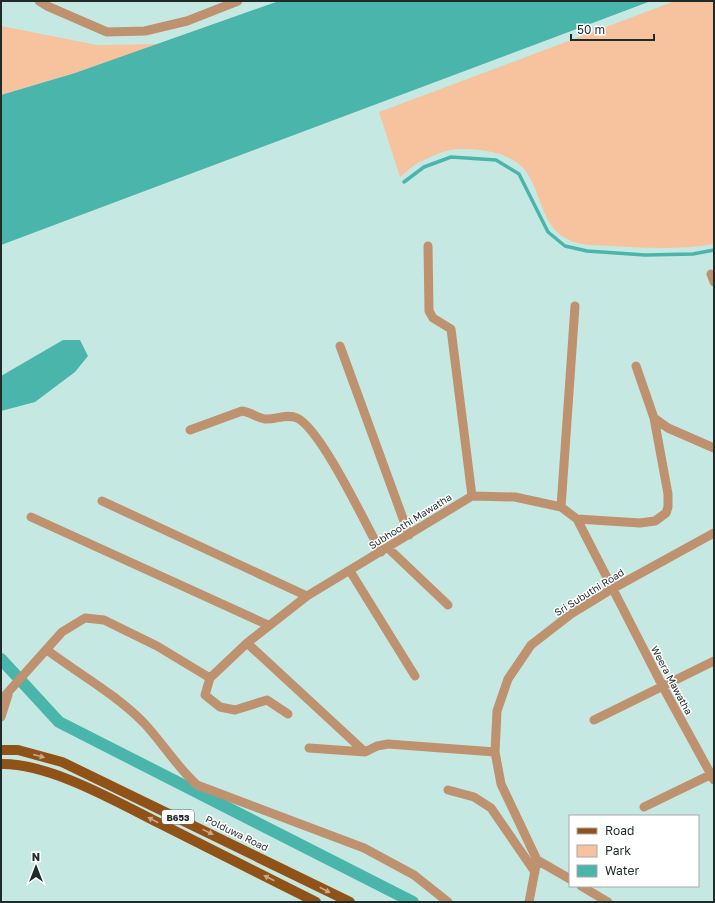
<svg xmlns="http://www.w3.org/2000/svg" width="715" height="903" viewBox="0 0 715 903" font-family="'Golos Text',sans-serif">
  <rect width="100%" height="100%" fill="#c6e8e3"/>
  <path fill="#f6c39e" d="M675,1H714V244C680,250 645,248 611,246C597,245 581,246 569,240C540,227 542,191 524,169C509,151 473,147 450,150C441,152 430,157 422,161C414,164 407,172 400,177L379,112Z
    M1,26L97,45L161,44L75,73L1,95Z"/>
  <path fill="#4ab5ab" d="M279,1H651L1,245V95L75,73Z
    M63,340H80L88,356L75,372L35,402L1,411V376Z"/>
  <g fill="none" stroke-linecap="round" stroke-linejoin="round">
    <path stroke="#4ab5ab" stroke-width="3.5" d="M404,182L424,167L451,157L496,160L519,174L548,232L565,246L587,251L645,255L693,254L714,250"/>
    <path stroke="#4ab5ab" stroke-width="12" d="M1,659L59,722L413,902"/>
    <path stroke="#be916f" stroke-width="9" d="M39,1L47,6L107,32L145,31L187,21L238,1
      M428,246L429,311L433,318L451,329L472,496
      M711,274L714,282
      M340,346L409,535
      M636,366L654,418L668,428L714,448
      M190,430L242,411C251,412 257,418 265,419C276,420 286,413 297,418C321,429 366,525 381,552
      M102,501L307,596
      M561,507L575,306
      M31,517L268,625
      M577,519L640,523L655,521L666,513L668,507V494L654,418
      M388,548L448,605
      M350,571L415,676
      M247,643L365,752L377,746L388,744L495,752
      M47,650C79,674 115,694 143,722C162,742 176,766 197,785L364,848L414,875L448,902
      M1,700L62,632L85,618L104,620L157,646L210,678
      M288,714L267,700L235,710L220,707L205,695L210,678L247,643L307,596L472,496L515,497L561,507L577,519L663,687L714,780
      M1,717L8,695
      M594,720L714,661
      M309,748L365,752
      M448,790L474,797L491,808L535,872
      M644,807L714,773
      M537,860L570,879
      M581,886L608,902
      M529,902L537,860L501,784L495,752L497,711L508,679L531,645L571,614L612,589L714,533"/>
    <path stroke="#905217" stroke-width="10" d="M1,750H18L62,762L350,902
      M1,764C50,763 117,802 161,824C213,850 265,876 316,902"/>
  </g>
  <defs><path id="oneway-solid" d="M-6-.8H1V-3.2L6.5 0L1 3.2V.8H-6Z"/></defs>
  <g fill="#c8a88b">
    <use href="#oneway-solid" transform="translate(39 756) rotate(15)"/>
    <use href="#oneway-solid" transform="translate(153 820) rotate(-153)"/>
    <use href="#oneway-solid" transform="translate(208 832) rotate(26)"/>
    <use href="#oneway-solid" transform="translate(269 878) rotate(-153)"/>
    <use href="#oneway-solid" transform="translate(325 890) rotate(27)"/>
  </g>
  <g text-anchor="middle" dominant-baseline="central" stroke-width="3" stroke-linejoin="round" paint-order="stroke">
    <rect fill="#fff" stroke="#626b69" stroke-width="1" x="162" y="810" width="32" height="14" rx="3"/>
    <g font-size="9" font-weight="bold" fill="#1e2b29">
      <text x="178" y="817">B653</text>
    </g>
    <g font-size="10" fill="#1e2b29" stroke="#fff">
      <text transform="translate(410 521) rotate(-32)">Subhoothi Mawatha</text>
      <text transform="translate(589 592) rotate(-32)">Sri Subuthi Road</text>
      <text transform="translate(672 680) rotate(62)">Weera Mawatha</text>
      <text transform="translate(237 833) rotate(26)">Polduwa Road</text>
    </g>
  </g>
  <rect width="715" height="903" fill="none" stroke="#1e2b29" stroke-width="4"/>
  <rect x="569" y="815" width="130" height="72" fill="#ffffff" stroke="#a5aaa9"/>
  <rect x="577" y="828" width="20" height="6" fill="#905217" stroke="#a5aaa9"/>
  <text x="605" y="835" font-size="12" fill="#1e2b29">Road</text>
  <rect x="577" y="845" width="20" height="12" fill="#f6c39e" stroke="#a5aaa9"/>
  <text x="605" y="855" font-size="12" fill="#1e2b29">Park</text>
  <rect x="577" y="865" width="20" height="12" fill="#4ab5ab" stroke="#a5aaa9"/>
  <text x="605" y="875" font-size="12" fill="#1e2b29">Water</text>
  <g transform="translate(36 867)" stroke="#ffffff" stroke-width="3" paint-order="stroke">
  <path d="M0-3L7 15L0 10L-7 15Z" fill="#1e2b29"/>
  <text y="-6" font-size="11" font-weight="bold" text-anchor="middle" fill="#1e2b29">N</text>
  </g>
  <path d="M571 34v6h83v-6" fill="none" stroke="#1e2b29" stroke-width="2"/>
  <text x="577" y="34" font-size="12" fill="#1e2b29" stroke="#ffffff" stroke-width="3" paint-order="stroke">50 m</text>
</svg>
